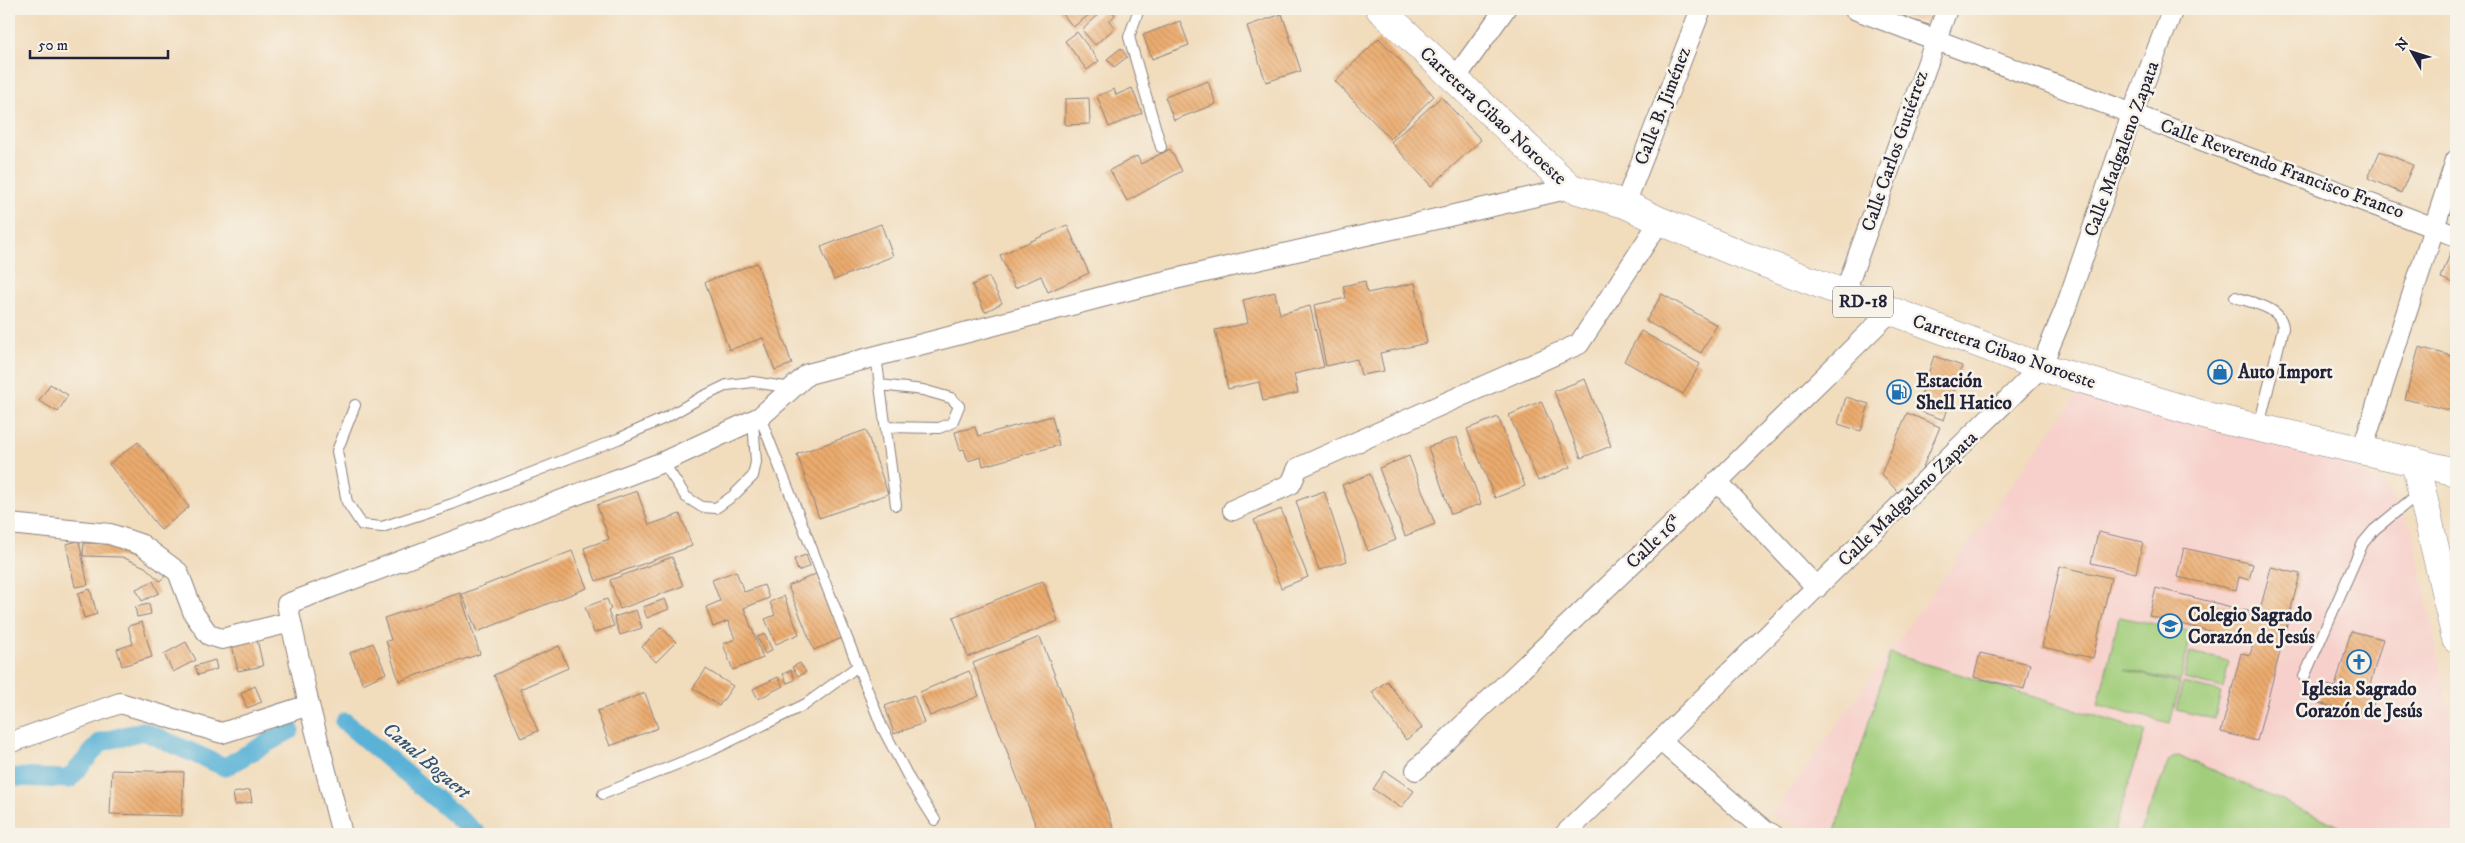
<svg xmlns="http://www.w3.org/2000/svg" width="2465" height="843" viewBox="0 0 2465 843" font-family="'IM FELL DW Pica',serif">
  <defs>
    <pattern id="building-back-hatch" width="6" height="6" patternUnits="userSpaceOnUse" patternTransform="scale(1.25)"><rect width="6" height="6" fill="#ebab6e"/><path d="M-1 5l2 2M0 0l6 6M5-1l2 2" fill="none" stroke="#c99360"/></pattern>
  </defs>
  <rect width="100%" height="100%" fill="#f7f3e8"/>
  <filter id="ink" filterUnits="userSpaceOnUse"><feTurbulence type="fractalNoise" baseFrequency=".02" numOctaves="2"/><feDisplacementMap in="SourceGraphic" scale="10" xChannelSelector="R" yChannelSelector="G"/><feConvolveMatrix kernelMatrix="1 2 1 2 8 2 1 2 1" color-interpolation-filters="sRGB"/></filter>
  <filter id="wash" filterUnits="userSpaceOnUse"><feTurbulence type="fractalNoise" baseFrequency=".0096" numOctaves="4" result="noise"/><feDisplacementMap in="SourceGraphic" scale="20" xChannelSelector="R" yChannelSelector="G"/><feGaussianBlur stdDeviation="1.12" result="paint"/><feColorMatrix in="noise" values="0 0 0 0 0 0 0 0 0 0 0 0 0 0 0 0 0 1.4 0 .05"/><feComposite in="paint" operator="in"/></filter>
  <g filter="url(#wash)">
    <rect width="100%" height="100%" fill="#f1dcbc"/>
    <path fill="#f7d0cb" d="M2078,393L2345,464L2385,486L2412,530L2456,743V834H1819L1771,815Z"/>
    <path fill="#a2ce7b" stroke="#62785b" d="M2119,617L2192,631L2180,682L2125,670L2180,684L2170,723L2098,705Z
      M2190,652L2229,661L2223,688L2184,679Z
      M1890,653L2145,731L2113,834H1843L1835,832Z
      M2183,683L2221,692L2215,719L2176,710Z
      M2178,756L2185,758L2357,834H2139L2169,761L2173,757Z"/>
    <g fill="none" stroke-linecap="round" stroke-linejoin="round">
      <path stroke="#5ab2d7" stroke-width="19" d="M345,722L477,834
        M9,779L14,777L69,779L101,742L143,731L225,767L290,730"/>
    </g>
    <g id="blocks">
      <path fill="url(#building-back-hatch)" d="M1059,9H1097L1073,27Z
        M1105,9H1109L1115,15L1109,21L1115,28L1095,45L1082,30Z
        M1886,9H1904L1902,14Z
        M1908,9H1938L1933,26L1905,18Z
        M1282,14L1301,71L1266,82L1247,26Z
        M1180,21L1189,45L1152,59L1143,35Z
        M1077,32L1099,61L1087,70L1065,41Z
        M1379,38L1434,96L1390,139L1335,81Z
        M1121,48L1127,57L1114,67L1107,59Z
        M1208,81L1216,104L1174,120L1165,97Z
        M1132,88L1142,113L1109,127L1097,96L1114,89L1116,95Z
        M1441,97L1481,140L1431,186L1391,142Z
        M1089,98L1090,124L1065,125V99Z
        M1170,149L1182,171L1127,201L1110,170L1137,156L1141,164Z
        M2380,151L2413,165L2401,193L2368,178Z
        M881,224L893,256L834,280L821,247Z
        M1067,225L1089,273L1048,292L1041,276L1015,288L1000,255Z
        M2451,251L2456,253V284L2441,278Z
        M757,263L792,364L775,370L763,338L729,350L705,282Z
        M989,277L1002,303L985,312L972,285Z
        M1365,281L1367,293L1415,283L1427,343L1380,353L1384,371L1361,375L1357,359L1326,366L1314,305L1346,298L1343,286Z
        M1275,292L1280,314L1310,306L1324,367L1294,374L1298,393L1263,401L1259,382L1228,389L1215,330L1248,323L1243,300Z
        M1662,294L1717,325L1701,353L1646,321Z
        M1641,331L1700,364L1683,394L1624,361Z
        M2419,347L2456,357V412L2405,399Z
        M1934,356L1962,366L1944,420L1916,410Z
        M1585,379L1611,446L1581,458L1554,391Z
        M50,384L68,395L58,412L39,401Z
        M1846,397L1869,404L1861,431L1838,424Z
        M1541,401L1570,467L1538,481L1509,415Z
        M1907,413L1940,427L1922,469L1898,492L1881,474Z
        M1052,416L1059,445L983,466L981,457L968,461L964,449L960,450L955,432L975,427L978,436Z
        M1498,417L1525,486L1495,498L1467,429Z
        M866,430L888,494L819,518L797,454Z
        M1457,437L1481,504L1451,514L1428,447Z
        M138,442L189,507L161,530L109,464Z
        M1409,456L1435,524L1405,536L1379,468Z
        M1370,474L1396,540L1368,551L1342,485Z
        M637,491L649,525L680,514L692,546L596,581L584,548L609,539L597,505Z
        M1324,491L1347,561L1319,570L1296,501Z
        M1281,509L1308,577L1281,588L1254,520Z
        M2098,532L2143,542L2136,573L2091,563Z
        M79,541L88,585L75,587L66,544Z
        M84,543L117,544L149,554L168,573L160,581L145,567L122,557L83,556Z
        M2184,548L2253,564L2249,580L2239,577L2236,590L2177,577Z
        M572,551L587,588L477,632L462,594Z
        M806,555L810,566L798,571L794,559Z
        M672,557L683,586L620,609L610,580Z
        M2060,566L2111,578L2093,658L2042,647Z
        M2271,567L2300,574L2257,741L2221,732L2241,653L2250,655L2254,642L2149,616L2156,588L2259,614Z
        M736,571L744,592L764,585L769,598L744,608L763,658L733,670L723,644L735,639L728,621L713,627L706,607L720,601L712,580Z
        M816,574L842,638L814,650L788,586Z
        M153,581L159,593L142,601L136,589Z
        M1043,581L1058,621L968,657L953,617Z
        M90,589L97,614L84,618L78,593Z
        M460,593L480,654L399,681L386,641L391,640L384,618Z
        M784,596L799,634L776,644L765,619L775,615L770,602Z
        M607,599L611,609L608,611L614,626L594,633L585,607Z
        M665,599L669,609L647,618L643,607Z
        M149,604L151,614L137,617L135,607Z
        M636,610L642,628L620,635L614,617Z
        M142,622L152,657L122,666L117,649L133,644L128,626Z
        M661,627L676,642L656,662L642,647Z
        M2351,631L2383,639L2367,695L2375,698L2370,717L2318,703L2324,684L2335,687Z
        M765,634L772,650L765,654L757,637Z
        M256,635L263,666L238,671L231,641Z
        M1040,637L1116,834H1039L973,663Z
        M186,642L196,660L173,672L164,654Z
        M373,643L386,673L363,684L350,653Z
        M559,646L568,668L520,689L538,731L521,738L494,675Z
        M1980,653L2030,664L2024,689L1974,677Z
        M215,660L217,669L198,675L195,666Z
        M800,663L806,672L798,676L792,667Z
        M706,669L733,686L719,706L693,688Z
        M791,670L795,680L787,683L783,674Z
        M969,671L979,696L930,716L920,692Z
        M778,677L783,686L758,699L753,689Z
        M1387,681L1422,728L1406,740L1372,692Z
        M255,686L262,702L247,708L241,693Z
        M645,693L658,728L610,746L597,711Z
        M914,695L924,723L894,734L885,706Z
        M112,770L184,772L182,816L110,814Z
        M1385,771L1414,791L1401,808L1373,789Z
        M250,790L252,802L235,805L233,793Z"/>
    </g>
  </g>
  <g filter="url(#ink)">
    <use href="#blocks" fill-opacity="0" stroke="#8a7f7c" stroke-width="1"/>
    <g fill="none" stroke-linecap="round" stroke-linejoin="round">
      <g stroke="#8a7f7c" stroke-width="12">
        <path id="lane" d="M1139,9L1129,37L1161,147
          M2235,297C2252,303 2282,307 2283,328L2259,426
          M876,356L896,505
          M880,385L923,390L951,398L959,406L952,423L939,428L887,427
          M355,405L337,451L347,502L362,525L382,527L452,504L618,439L667,417L700,398L727,385L753,382L792,388
          M760,417L882,727L911,782L935,820
          M663,462L686,497L702,507L716,508L734,495L753,476L756,462L753,421
          M2304,677L2363,543L2374,530L2419,493
          M603,794L712,750L806,704L858,666"/>
      </g>
      <g stroke="#8a7f7c" stroke-width="22">
        <path id="street" d="M1854,9L2456,236
          M1454,80L1505,9
          M1625,204L1701,9
          M1844,295L1947,9
          M2362,450L2456,160
          M1717,481L1817,588
          M1233,510L1291,484L1298,468L1579,344L1660,221
          M9,524L110,534L142,545L178,572L194,614L209,635L222,639L291,622
          M1661,741L1765,831L1772,834
          M9,743L120,703L222,733L309,705
          M1416,770L1709,490L1890,312
          M342,834L309,705L287,604L663,462L760,417L808,374L1140,287L1571,188
          M1565,834L2041,367L2066,307L2132,114L2173,9"/>
      </g>
      <g stroke="#8a7f7c" stroke-width="29">
        <path id="secondary" d="M2415,462L2456,472"/>
      </g>
      <g stroke="#8a7f7c" stroke-width="29">
        <path id="primary" d="M1380,9L1571,188L1625,204L1660,221L1737,253L2041,367L2214,418L2415,462L2456,639"/>
      </g>
      <use href="#lane" stroke="#fff" stroke-width="10"/>
      <use href="#street" stroke="#fff" stroke-width="20"/>
      <use href="#secondary" stroke="#fff" stroke-width="28"/>
      <use href="#primary" stroke="#fff" stroke-width="28"/>
    </g>
  </g>
  <defs>
    <g id="shop-ring" transform="scale(1.25)"><circle r="9.5" fill="#f7f3e8" stroke="#1f6fb2" stroke-width="1.5"/><path d="M-5-2.5h2.3a2.7 3.5 0 0 1 5.4 0H5L5.5 6h-11ZM-1.5-2.5h3a1.5 2.3 0 0 0-3 0Z" fill="#1f6fb2"/></g>
    <g id="fuel-ring" transform="scale(1.25)"><circle r="9.5" fill="#f7f3e8" stroke="#1f6fb2" stroke-width="1.5"/><path d="M-5.5-6h7V0h2V4h1.3V-2.5L3-4.5l.8-.8L6-3V5H2.5V1h-1V6h-7ZM-4.2-4.7v3.2H.2V-4.7Z" fill="#1f6fb2"/></g>
    <g id="university-ring" transform="scale(1.25)"><circle r="9.5" fill="#f7f3e8" stroke="#1f6fb2" stroke-width="1.5"/><path d="M0-5L7-2L0 1L-7-2ZM-4 1L0 2.5L4 1V4Q0 6-4 4Z" fill="#1f6fb2"/></g>
    <g id="church-ring" transform="scale(1.25)"><circle r="9.5" fill="#f7f3e8" stroke="#1f6fb2" stroke-width="1.5"/><path d="M-1.2-6h2.4v3.5h3.3v2.4h-3.3V6h-2.4V-.1h-3.3v-2.4h3.3Z" fill="#1f6fb2"/></g>
  </defs>
  <g fill-rule="evenodd">
    <use href="#shop-ring" x="2220" y="372"/>
    <use href="#fuel-ring" x="1899" y="392"/>
    <use href="#university-ring" x="2170" y="626"/>
    <use href="#church-ring" x="2359" y="662"/>
  </g>
  <g text-anchor="middle" dominant-baseline="central" stroke-width="5" stroke-linejoin="round" paint-order="stroke">
    <rect fill="#f7f3e8" stroke="#62616f" stroke-width="1" x="1833" y="286.5" width="60" height="31" rx="4"/>
    <g font-size="18" font-weight="bold" fill="#22223b">
      <text x="1863" y="302">RD-18</text>
    </g>
    <g font-size="19" fill="#22223b" stroke="#f7f3e8">
      <text transform="translate(1663 106) rotate(-69)">Calle B. Jiménez</text>
      <text transform="translate(1493 116) rotate(43)">Carretera Cibao Noroeste</text>
      <text transform="translate(2122 149) rotate(-70)">Calle Madgaleno Zapata</text>
      <text transform="translate(1895 151) rotate(-71)">Calle Carlos Gutiérrez</text>
      <text transform="translate(2282 169) rotate(20)">Calle Reverendo Francisco Franco</text>
      <text transform="translate(2004 352) rotate(19)">Carretera Cibao Noroeste</text>
      <text transform="translate(1908 499) rotate(-44)">Calle Madgaleno Zapata</text>
      <text transform="translate(1654 542) rotate(-44)">Calle 16ª</text>
    </g>
    <g font-size="19" font-weight="bold" fill="#22223b" stroke="#f7f3e8" text-anchor="start">
      <text x="2238" y="372">Auto Import</text>
      <text x="1916" y="381">Estación<tspan x="1916" dy="22">Shell Hatico</tspan></text>
      <text x="2188" y="615">Colegio Sagrado<tspan x="2188" dy="22">Corazón de Jesús</tspan></text>
      <text x="2359" y="689" text-anchor="middle">Iglesia Sagrado<tspan x="2359" dy="22">Corazón de Jesús</tspan></text>
    </g>
    <g font-size="20" font-style="italic" fill="#365472" stroke="#f7f3e8">
      <text transform="translate(426 761) rotate(40)">Canal Bogaert</text>
    </g>
  </g>
  <rect width="2465" height="843" fill="none" stroke="#f7f3e8" stroke-width="30"/>
  <g transform="translate(2412 52) rotate(309)" stroke="#f7f3e8" stroke-width="4" paint-order="stroke">
  <path d="M0-4L9 19L0 12L-9 19Z" fill="#22223b"/>
  <text y="-8" font-size="14" font-weight="bold" text-anchor="middle" fill="#22223b">N</text>
  </g>
  <path d="M30 50v8h138v-8" fill="none" stroke="#22223b" stroke-width="2.5"/>
  <text x="38" y="50" font-size="15" fill="#22223b" stroke="#f7f3e8" stroke-width="4" paint-order="stroke">50 m</text>
</svg>
